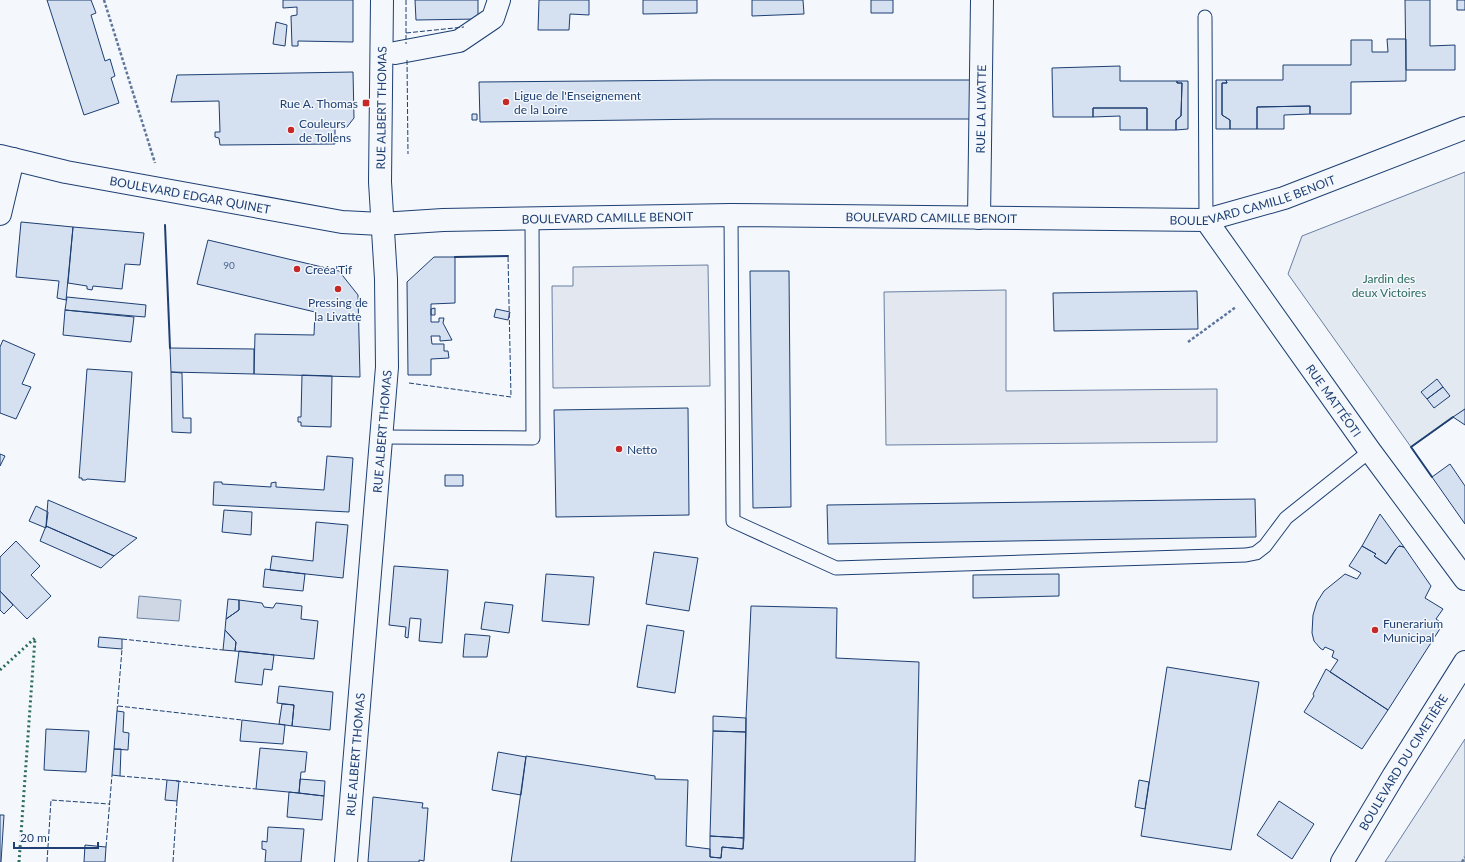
<svg xmlns="http://www.w3.org/2000/svg" width="1465" height="862" viewBox="0 0 1465 862" font-family="Lato,sans-serif">
  <rect width="100%" height="100%" fill="#f4f7fb"/>
  <path fill="#e3e9f0" stroke="#687fa3" d="M1465,172V409L1411,447L1288,274L1302,236Z
    M1465,739V862H1385Z"/>
  <path fill="#e3e8f0" stroke="#687fa3" d="M708,265L710,386L553,388L552,286H573V267Z
    M1006,290V391L1217,389V442L886,445L884,292Z"/>
  <path fill="#cfd7e4" stroke="#687fa3" d="M139,596L181,600L179,621L137,618Z"/>
  <path fill="#d5e0f0" stroke="#1d3f73" d="M47,0H91L96,13L91,15L105,61L110,59L115,76L111,78L119,103L84,115Z
    M283,0H353V42L298,41V46H292L291,16L297,15V7L283,8Z
    M415,0H478V19L416,20Z
    M539,0H589V15L570,14L569,30H538Z
    M643,0H697V13L643,14Z
    M752,0H803L804,14L752,16Z
    M871,0H893V13H871Z
    M1405,0H1430V46L1455,45V70H1406Z
    M1457,0H1465V10H1457Z
    M276,22L287,25L285,46L273,44Z
    M1387,39H1406V81L1351,82V114H1310V106L1257,107V129H1230V120L1222,115V83H1227L1226,80H1283V65H1351V40H1372V52H1388Z
    M1120,66V81H1177V83H1182L1181,116L1176,120V130H1147V108H1093V117H1053L1052,68Z
    M353,72L354,118L347,127H335V144L220,145L219,138L215,137V132H220L219,101L171,102L177,75Z
    M712,80H974L973,119H712L480,122L479,82Z
    M1216,80H1226L1227,83H1222V115L1230,120V129H1216Z
    M1177,81H1188V129L1176,130V120L1181,116L1182,83H1177Z
    M1310,106V114L1284,115V129H1257V107Z
    M1093,108H1147V130H1120V116L1093,117Z
    M472,114H477V120H472Z
    M21,222L73,227L66,300L57,298L59,281L16,277Z
    M73,227L144,233L140,265L125,264L122,289L93,286L92,290L87,289V286L68,283Z
    M208,240L339,271L358,295L360,377L254,374L255,334L314,335L315,312L197,284Z
    M434,257H455V303L431,304V322H439V318H444L443,323L452,340L440,341V336H431L432,344H444V351H448L449,358L431,359V375H408L407,282Z
    M750,271H789L791,507L753,508Z
    M1197,291L1198,329L1054,331L1053,293Z
    M67,297L146,305L145,317L65,310Z
    M435,308V315H431V309Z
    M496,309L510,312L508,320L494,317Z
    M65,310L134,317L131,342L63,335Z
    M3,340L35,354L22,384L31,387L16,419L0,413V347Z
    M170,348L254,349V374L171,372Z
    M87,369L132,372L125,482L87,479L86,480H82V478H79Z
    M171,372L182,373L183,418H191V433L172,432Z
    M302,375L332,376L331,427L301,426V422H298V417H301Z
    M1437,379L1443,387L1427,399L1421,392Z
    M1443,387L1450,396L1434,408L1427,399Z
    M688,408L689,515L556,517L554,410Z
    M1465,409V425L1453,417Z
    M0,454L5,456L0,466Z
    M327,456L353,458L349,512L213,505L214,482H222V484L271,487V483L276,482V487L324,490Z
    M1450,464L1465,486V524L1432,477Z
    M445,475H463V486H445Z
    M1255,499L1256,537L828,544L827,505Z
    M48,500L137,538L114,556L46,526Z
    M36,506L48,512L46,528L29,521Z
    M224,510L252,512L251,535L222,532Z
    M1380,514L1404,547L1399,546L1396,549L1386,564L1374,556L1376,554L1362,546Z
    M316,522L348,525L343,578L270,570L272,556L313,561Z
    M46,526L114,556L101,568L40,541Z
    M16,541L40,566L31,575L51,596L27,619L0,591V557Z
    M1362,546L1376,554L1374,556L1386,564L1396,549L1399,546L1404,547L1431,586L1425,598L1443,609L1436,619L1443,624L1388,710L1330,672L1338,660L1332,657L1334,651L1325,647L1323,650L1320,648L1314,641L1312,633L1313,615L1317,602L1324,591L1345,574L1357,579L1361,573L1349,566Z
    M654,552L698,558L689,611L646,604Z
    M394,566L448,570L442,643L419,641L421,619L410,618L408,638L405,637L406,627L389,625Z
    M265,569L305,574L303,591L263,587Z
    M546,574L594,577L589,625L542,621Z
    M1059,574V596L973,598V575Z
    M0,591L13,605L4,614L0,610Z
    M228,599L239,600V610L226,619Z
    M239,600L262,603L264,607L273,608L276,603L302,606L301,619L318,621L314,659L235,651L236,642L225,630L226,619L239,610Z
    M485,602L513,605L509,633L481,629Z
    M751,606L837,608L836,658L919,662L915,862H511L526,756L655,776V779L688,780L686,846L710,849V857L721,858L722,847L743,849L746,718Z
    M647,625L684,631L675,693L637,687Z
    M225,630L236,642L235,651L223,650Z
    M465,634L490,636L487,657H463Z
    M99,637L122,639V649L98,647Z
    M239,651L274,655L272,670L264,669L262,685L235,682Z
    M1167,667L1259,682L1231,850L1141,836Z
    M1326,669L1388,710L1362,749L1304,712L1314,696L1313,694Z
    M279,686L333,692L330,730L292,726L294,705L277,703Z
    M282,704L294,705L292,726L279,724Z
    M117,711L124,712L123,732L129,733L128,750L114,749Z
    M713,716L746,718V732L713,731Z
    M242,720L285,725L283,744L240,741Z
    M46,729L89,731L86,772L44,770Z
    M713,731L746,732L744,838L710,836Z
    M260,748L307,752L305,772H301L299,793L256,789Z
    M114,749H121L120,776L112,775Z
    M498,752L526,757L521,795L492,790Z
    M300,779L325,781L324,796L299,793Z
    M167,780L179,781L177,801L165,800Z
    M1139,780L1149,782L1145,809L1135,807Z
    M289,792L324,796L322,820L287,817Z
    M373,797L423,803L422,808H428L424,861L419,860V862H368Z
    M1279,801L1314,824L1292,859L1257,835Z
    M0,815H4L1,862H0Z
    M268,827L304,829L301,862H265L266,850L262,849V841L267,842Z
    M710,836L744,838L743,849L722,847L721,858L710,857Z
    M85,845L106,847L105,862H84Z"/>
  <g fill="none" stroke-linecap="round" stroke-linejoin="round">
    <g stroke="#1d3f73" stroke-width="15">
      <path id="service" d="M1205,17L1206,220
        M731,215L733,521L836,568L1246,555L1256,553L1265,546L1286,518L1370,451
        M381,437L533,438L532,219"/>
    </g>
    <g stroke="#1d3f73" stroke-width="24">
      <g id="minor">
        <path d="M395,53L459,41L493,18L499,0"/>
        <path d="M0,214L13,159"/>
        <path id="s1" d="M979,218L982,0"/>
        <path id="s2" d="M1206,220L1370,451L1465,579"/>
        <path id="s3" d="M346,862L387,367L386,279L380,182L382,0"/>
      </g>
    </g>
    <g stroke="#1d3f73" stroke-width="24">
      <g id="tertiary">
        <path id="s4" d="M0,156L66,172L342,222L381,224L443,220L731,215L1206,220L1284,198L1465,128"/>
        <path id="s5" d="M1342,862L1394,775L1465,662"/>
      </g>
    </g>
    <path stroke="#5e769c" stroke-width="2.5" stroke-dasharray="3 2" stroke-linecap="butt" d="M104,0L155,163
      M1188,342L1236,307
      M1462,862L1465,857"/>
    <use href="#service" stroke="#f4f7fb" stroke-width="13"/>
    <use href="#minor" stroke="#f4f7fb" stroke-width="22"/>
    <use href="#tertiary" stroke="#f4f7fb" stroke-width="22"/>
    <path stroke="#2c6c60" stroke-width="3" stroke-dasharray="2 3" stroke-linecap="butt" d="M0,670L35,638L19,862"/>
    <path stroke="#1d3f73" stroke-width="1" stroke-dasharray="5 2" stroke-linecap="butt" d="M406,0V44
      M406,33L464,27
      M407,60L408,154
      M409,383L511,397L508,256
      M122,639L223,650
      M118,706L242,720
      M117,711L122,649
      M120,776L168,780
      M176,781L256,789
      M106,847L112,775
      M47,862L51,800L109,804
      M173,862L177,801"/>
    <path stroke="#1d3f73" stroke-width="2" d="M165,225L170,348
      M455,257L508,256
      M1432,477L1411,447L1453,417"/>
  </g>
  <g fill="#c62828" stroke="#f4f7fb" stroke-width="1.5">
    <circle cx="506" cy="102" r="4"/>
    <rect x="362" y="99" width="8" height="8" rx="2"/>
    <circle cx="291" cy="130" r="4"/>
    <circle cx="297" cy="269" r="4"/>
    <circle cx="338" cy="289" r="4"/>
    <circle cx="619" cy="449" r="4"/>
    <circle cx="1375" cy="630" r="4"/>
  </g>
  <g text-anchor="middle" dominant-baseline="central" stroke-width="3" stroke-linejoin="round" paint-order="stroke">
    <g font-size="10" fill="#4b6792">
      <text x="229" y="265">90</text>
    </g>
    <g font-size="12" fill="#1d3f73" stroke="#f4f7fb" text-anchor="start">
      <text x="514" y="95">Ligue de l'Enseignement<tspan x="514" dy="14">de la Loire</tspan></text>
      <text x="358" y="103" text-anchor="end">Rue A. Thomas</text>
      <text x="299" y="123">Couleurs<tspan x="299" dy="14">de Tollens</tspan></text>
      <text x="305" y="269">Creéa'Tif</text>
      <text x="338" y="302" text-anchor="middle">Pressing de<tspan x="338" dy="14">la Livatte</tspan></text>
      <text x="627" y="449">Netto</text>
      <text x="1383" y="623">Funerarium<tspan x="1383" dy="14">Municipal</tspan></text>
    </g>
    <g font-size="12" fill="#1d3f73" stroke="#f4f7fb">
      <text stroke="none"><textPath href="#s3" startOffset="756">RUE ALBERT THOMAS</textPath></text>
      <text stroke="none"><textPath href="#s1" startOffset="109">RUE LA LIVATTE</textPath></text>
      <text stroke="none"><textPath href="#s4" startOffset="194">BOULEVARD EDGAR QUINET</textPath></text>
      <text stroke="none"><textPath href="#s4" startOffset="1262">BOULEVARD CAMILLE BENOIT</textPath></text>
      <text stroke="none"><textPath href="#s4" startOffset="938">BOULEVARD CAMILLE BENOIT</textPath></text>
      <text stroke="none"><textPath href="#s4" startOffset="614">BOULEVARD CAMILLE BENOIT</textPath></text>
      <text stroke="none"><textPath href="#s2" startOffset="221">RUE MATTÉOTI</textPath></text>
      <text stroke="none"><textPath href="#s3" startOffset="432">RUE ALBERT THOMAS</textPath></text>
      <text stroke="none"><textPath href="#s3" startOffset="108">RUE ALBERT THOMAS</textPath></text>
      <text stroke="none"><textPath href="#s5" startOffset="117">BOULEVARD DU CIMETIÈRE</textPath></text>
    </g>
    <g font-size="12" fill="#2c6c60" stroke="#f4f7fb">
      <text x="1389" y="278">Jardin des<tspan x="1389" dy="14">deux Victoires</tspan></text>
    </g>
  </g>
  <path d="M14 842v6h84v-6" fill="none" stroke="#1d3f73" stroke-width="2"/>
  <text x="20" y="842" font-size="12" fill="#1d3f73" stroke="#f4f7fb" stroke-width="3" paint-order="stroke">20 m</text>
</svg>
